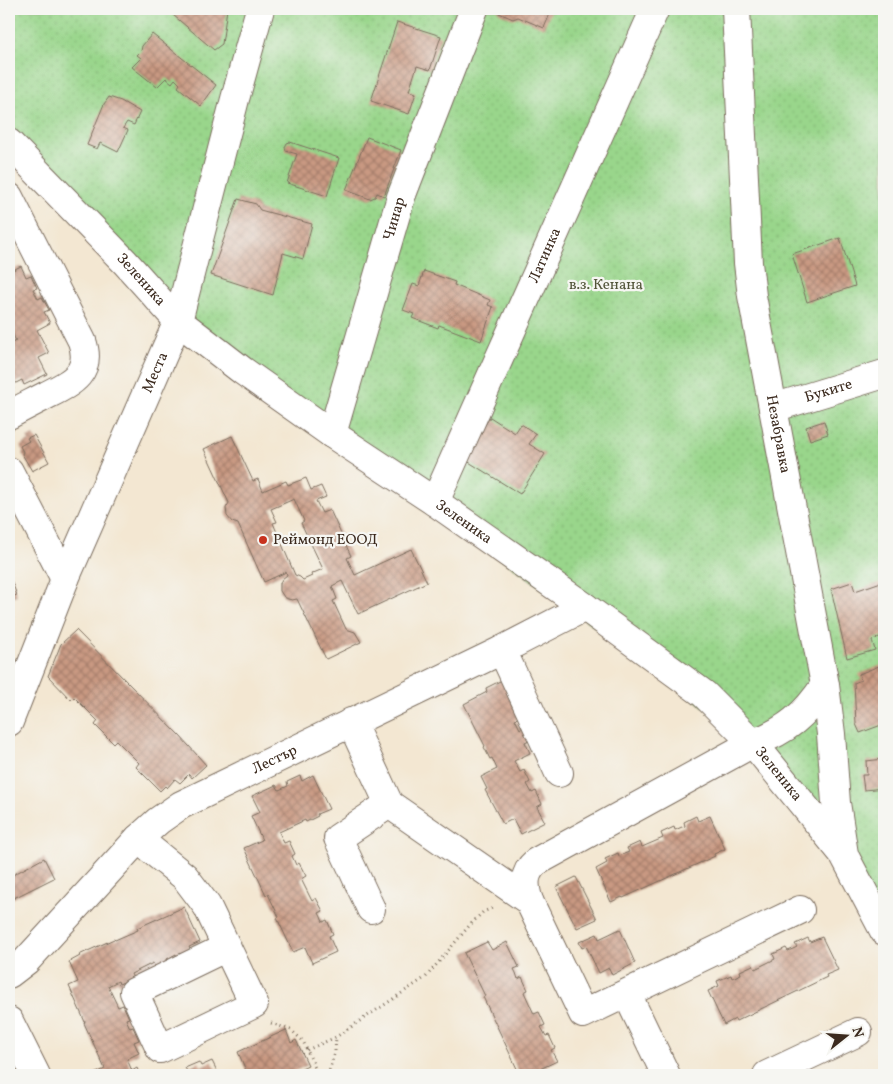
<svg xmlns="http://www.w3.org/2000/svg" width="893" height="1084" viewBox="0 0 893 1084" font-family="Vollkorn,serif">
  <defs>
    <pattern id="garden-dots" width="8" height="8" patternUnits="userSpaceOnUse" patternTransform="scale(1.25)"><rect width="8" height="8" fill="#99d68b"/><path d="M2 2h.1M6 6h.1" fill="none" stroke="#85b878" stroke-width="1.8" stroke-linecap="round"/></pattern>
    <pattern id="building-cross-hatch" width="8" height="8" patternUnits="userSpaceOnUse" patternTransform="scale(1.25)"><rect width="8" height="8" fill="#c99982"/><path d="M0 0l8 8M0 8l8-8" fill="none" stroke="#a47d6a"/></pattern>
  </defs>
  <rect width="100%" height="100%" fill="#f6f6f2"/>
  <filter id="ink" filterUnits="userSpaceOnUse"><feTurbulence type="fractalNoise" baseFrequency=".02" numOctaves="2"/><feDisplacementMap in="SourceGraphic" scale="10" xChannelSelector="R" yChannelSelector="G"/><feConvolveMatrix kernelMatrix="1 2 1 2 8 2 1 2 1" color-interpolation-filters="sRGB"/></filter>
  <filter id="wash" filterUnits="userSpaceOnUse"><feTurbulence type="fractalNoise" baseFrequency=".0096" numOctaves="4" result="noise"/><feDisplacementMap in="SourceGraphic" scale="20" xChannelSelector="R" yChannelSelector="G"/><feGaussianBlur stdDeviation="1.12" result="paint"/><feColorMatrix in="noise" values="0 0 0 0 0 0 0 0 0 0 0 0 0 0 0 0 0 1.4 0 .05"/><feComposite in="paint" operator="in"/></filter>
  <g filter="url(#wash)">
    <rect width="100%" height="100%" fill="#f3e7d2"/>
    <path fill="url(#garden-dots)" stroke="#6a8054" d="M9,9H884V945L844,855L753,743L178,321L9,144Z"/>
    <g id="blocks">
      <path fill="url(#building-cross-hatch)" fill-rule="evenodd" d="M166,9H227L222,44L214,50Z
        M497,9H552L544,28L518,17L513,19L499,13Z
        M397,22L441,36L430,70L417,66L409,91L416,93L409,114L371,101Z
        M152,34L216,85L201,106L178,87L180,84L175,79L172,83L166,78L157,87L132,67L141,58L137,55L141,51L142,46Z
        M109,97L121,101L140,112L134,125L127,122L123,128L128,130L118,152L100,143L97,149L87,145L104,104Z
        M367,137L401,150L384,196L377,193L375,197L370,199L346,190Z
        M290,142L339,158L327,196L287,183L297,154L286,151L285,147L287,143Z
        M238,199L256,204L260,210L312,224L303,259L283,253L273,295L211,275Z
        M840,238L855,286L807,302L792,254Z
        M21,266L26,277L31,275L37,288L33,289L38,299L42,297L49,310L44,312L50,323L37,330L49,353L39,358L47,374L24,385L22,380L12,385L14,389L9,391V344L16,341L9,327V272Z
        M424,271L455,282L454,285L490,300L488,305L493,307L481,341L439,325L438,328L412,318L414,314L403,310L413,284L419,286Z
        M490,417L515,433L521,424L536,434L529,444L545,454L520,494L464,459Z
        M824,421L828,434L810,440L806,427Z
        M34,435L49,462L32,471L22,454L23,452L20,446L29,441L27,438Z
        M232,436L253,481L258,479L263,491L286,481L288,485L306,478L311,490L321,486L326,497L316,501L322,513L330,510L351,556L347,558L355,575L411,549L427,582L358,614L342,581L332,586L337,599L333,601L346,629L355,632L361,642L326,659L297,599L292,600L288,599L284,597L280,591V583L282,579L287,575L286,572L264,582L238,524L232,522L227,516L226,508L229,503L204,449ZM294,499L304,521L301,523L323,569L311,574L312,576L303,580L300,577L295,575L273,523L277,522L271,509Z
        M9,575L17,595L9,598Z
        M884,581V636L872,640L875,650L847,658L831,589L852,582L855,591Z
        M76,630L180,736L206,765L192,778L189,774L180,783L175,779L167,788L165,786L160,791L136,767L139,763L116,740L113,743L95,725L98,721L74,697L71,700L48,676L61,644Z
        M884,664V724L860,733L856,724L854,683L861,680L859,674Z
        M502,680L520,717L515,719L520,729L523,727L529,740L525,742L530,753L514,761L520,772L524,770L530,782L527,784L532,793L536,791L542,804L537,807L545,822L521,834L513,819L503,824L485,790L487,789L481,777L497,769L492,758L490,759L484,747L485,746L464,704L487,692L486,688Z
        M884,759V788L864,790L862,775H867L866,761Z
        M313,775L329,809L317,814L318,816L306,822L305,820L279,832L284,843L289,841L295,854L292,856L296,865L299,863L306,876L301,879L312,901L316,898L323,911L319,913L321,917L323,922L327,920L333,934L329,936L336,952L312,963L305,947L293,952L277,918L279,917L268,894L266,895L244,848L262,840L251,816L260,812L252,796L276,785L279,790L288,786L287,782L300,776L302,781Z
        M696,816L698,821L710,816L725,849L714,854L715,856L623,898L622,897L611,902L596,869L607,863L605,859L618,853L619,856L629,852L627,848L640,842L642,847L663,838L661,833L674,827L675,830L682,827L685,826L684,822Z
        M44,858L54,878L12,899L9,893V877Z
        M576,877L597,919L577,928L556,887Z
        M184,907L200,942L189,947L191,951L177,958L176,954L167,959L169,962L155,968L153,963L131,974L133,978L119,984L118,981L108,986L118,1007L123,1005L129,1018L126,1019L130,1028L133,1027L139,1040L134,1042L139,1053L127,1059L132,1071L137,1068L140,1075H92L105,1069L84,1023L85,1022L69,986L78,982L69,962L80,956L79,955L114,939L115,940L138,930L137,928Z
        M620,929L635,963L612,975L609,968L599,973L586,946L582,948L579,942L597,934L599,939Z
        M822,937L838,970L826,975L827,977L736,1021L735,1019L724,1025L708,991L719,986L717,981L731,975L732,978L741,974L740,971L753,965L755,969L775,959L773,954L786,948L788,951L793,949L797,947L795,944L808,938L810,942Z
        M487,942L492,950L507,942L519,967L514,969L516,973L518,979L522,977L528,990L524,992L534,1014L539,1012L545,1025L541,1027L546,1036L549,1035L555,1048L551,1050L557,1061L527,1075H520L483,997L485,996L464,953Z
        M286,1030L291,1043L296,1040L308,1065L287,1075H282L280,1071L272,1075H248L238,1052Z
        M212,1061L219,1075H178L187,1071L185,1068L199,1062L201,1066Z"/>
    </g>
  </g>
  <g filter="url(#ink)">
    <use href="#blocks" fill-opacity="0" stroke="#7b6c5d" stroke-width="1"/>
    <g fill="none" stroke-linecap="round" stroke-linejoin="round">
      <g stroke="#7b6c5d" stroke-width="30">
        <g id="minor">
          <path id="s1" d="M736,9L748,263L752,296L825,685L831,734L836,803L844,854"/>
          <path id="s2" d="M9,143L125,262L178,321L243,371L332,434L435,502L585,607L704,694L753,743L844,855L884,931"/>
          <path d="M9,197L82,341C93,373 71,383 47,395C34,402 21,408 9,415"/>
          <path id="s3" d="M773,408L884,374"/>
          <path id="s4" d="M332,434L401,197L474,9"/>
          <path d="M9,471L65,579"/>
          <path id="s5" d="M435,502L655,9"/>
          <path d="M502,650L559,773"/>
          <path id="s6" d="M9,722L65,579L178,321L235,99L260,9"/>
          <path d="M351,722L389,804L529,901L583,1014L800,910"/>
          <path d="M138,839L185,877L207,906L254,1004L160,1049L134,992L227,947"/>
          <path d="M529,901C524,886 523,873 536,862L753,743C787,731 806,714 825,685"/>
          <path d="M371,909L338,838L389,804"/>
          <path id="s7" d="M9,974L26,961L138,839L158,821L181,805L502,650L585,607"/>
          <path d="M627,994L666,1075"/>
          <path d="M9,1021L36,1075"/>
          <path d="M767,1075L858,1032"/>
        </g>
      </g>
      <path stroke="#7b6c5d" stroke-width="3" stroke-dasharray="1 4" stroke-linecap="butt" d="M271,1023L291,1030L303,1041L318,1075
        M307,1050L336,1037L426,977L469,926L483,912L495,907
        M328,1075L335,1051L336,1037"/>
      <use href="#minor" stroke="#fff" stroke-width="28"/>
    </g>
  </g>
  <circle fill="#c8321e" stroke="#f6f6f2" stroke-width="2" cx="263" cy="540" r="5"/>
  <g text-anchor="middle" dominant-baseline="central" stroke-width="4.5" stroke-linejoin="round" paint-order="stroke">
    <g font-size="15" fill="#3b2a1e" stroke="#f6f6f2">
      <text stroke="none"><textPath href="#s4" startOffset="224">Чинар</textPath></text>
      <text stroke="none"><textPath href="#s5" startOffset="270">Латинка</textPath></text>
      <text stroke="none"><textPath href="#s2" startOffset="190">Зеленика</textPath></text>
      <text stroke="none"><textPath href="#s6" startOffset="379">Места</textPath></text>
      <text stroke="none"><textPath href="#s3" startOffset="58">Буките</textPath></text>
      <text stroke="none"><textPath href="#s1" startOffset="428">Незабравка</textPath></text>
      <text stroke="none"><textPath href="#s2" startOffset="595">Зеленика</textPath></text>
      <text stroke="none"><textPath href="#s7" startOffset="346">Лестър</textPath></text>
      <text stroke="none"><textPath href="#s2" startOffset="1000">Зеленика</textPath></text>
    </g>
    <g font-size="15" fill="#525539" stroke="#f6f6f2">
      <text x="606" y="285">в.з. Кенана</text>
    </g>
    <g font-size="15" fill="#3b2a1e" stroke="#f6f6f2" text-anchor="start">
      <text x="273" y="540">Реймонд ЕООД</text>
    </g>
  </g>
  <rect width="893" height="1084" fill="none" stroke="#f6f6f2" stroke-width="30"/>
  <g transform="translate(846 1036) rotate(73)" stroke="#f6f6f2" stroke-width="4" paint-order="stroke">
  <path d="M0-4L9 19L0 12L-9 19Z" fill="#3b2a1e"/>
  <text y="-8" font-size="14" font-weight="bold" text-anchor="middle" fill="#3b2a1e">N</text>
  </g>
</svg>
